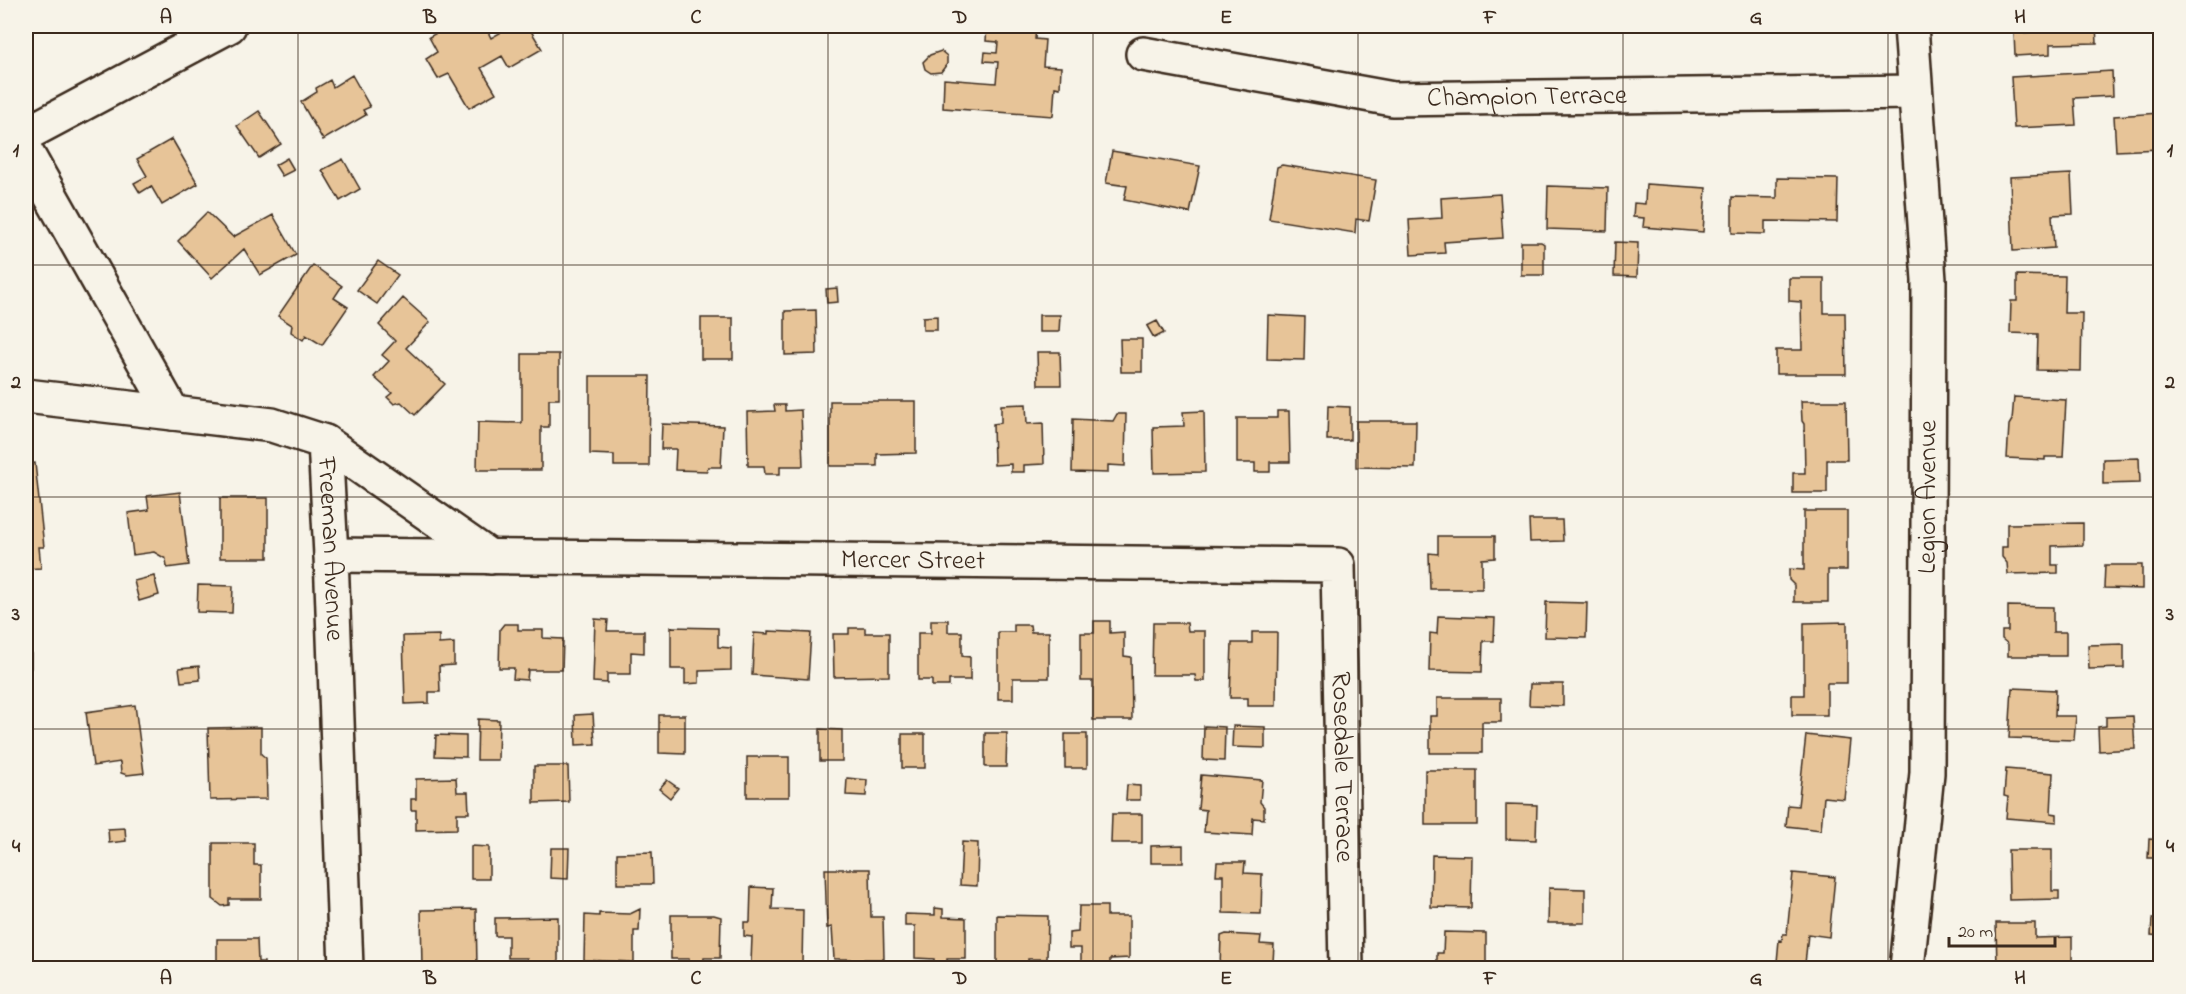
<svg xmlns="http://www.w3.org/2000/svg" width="2186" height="994" viewBox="0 0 2186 994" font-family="'Indie Flower',sans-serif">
  <rect width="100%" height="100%" fill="#f7f3e8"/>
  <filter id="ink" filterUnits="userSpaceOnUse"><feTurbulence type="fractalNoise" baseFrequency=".0167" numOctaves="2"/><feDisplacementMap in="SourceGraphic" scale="12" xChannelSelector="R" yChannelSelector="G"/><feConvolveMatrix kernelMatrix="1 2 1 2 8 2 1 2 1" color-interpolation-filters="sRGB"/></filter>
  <g filter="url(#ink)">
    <path fill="#e7c498" stroke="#3b2a1e" stroke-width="1.5" d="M449,26H485L491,38L512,26H528L542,49L509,68L502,56L481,68L496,93L469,108L449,74L438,79L426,59L437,52L429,37Z
      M987,26H1036L1035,39L1045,40L1043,66L1061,67L1060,88L1055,87L1053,116L943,108L944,79L996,83L998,62L984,61L985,52L997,53L998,42L986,41Z
      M2037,26H2096L2097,43L2050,44V54L2015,56L2014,33L2037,32Z
      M941,51L947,56V64L941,72L931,73L925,69L923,62L930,55Z
      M2112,71L2113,96L2074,98L2076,125L2014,128L2011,77Z
      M352,75L370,107L363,110L366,115L323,140L301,102L317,92L316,88L330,80L333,87Z
      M259,111L281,144L259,158L237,126Z
      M2160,113V149L2116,151L2114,116Z
      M172,139L198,184L162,205L151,186L140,193L134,183L147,176L137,159Z
      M1112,151L1200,166L1190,213L1124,200L1127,186L1106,183Z
      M287,158L294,170L282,176L275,165Z
      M343,159L360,189L340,201L322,170Z
      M1282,165L1376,180L1369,221L1356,219L1355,233L1269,219L1277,167Z
      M2071,174L2073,214L2052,215L2054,248L2013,251L2010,177Z
      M1777,178L1838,179L1837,222L1765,221V234L1732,233V197L1777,198Z
      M1646,184L1706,188L1703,232L1643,227L1644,218L1633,217L1634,203L1645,204Z
      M1548,186L1608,188L1607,231L1547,229Z
      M1500,194L1503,238L1444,242L1445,253L1411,255L1409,220L1442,218L1441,198Z
      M207,212L233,237L273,215L296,255L260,275L244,249L212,278L178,241Z
      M1521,242H1541L1544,244V275H1521Z
      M1615,242L1638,243L1637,277L1614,276Z
      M378,261L398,275L377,304L357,290Z
      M313,265L342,286L334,298L348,307L322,345L306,335L303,340L291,332L292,325L278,316Z
      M2017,275L2065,276L2064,313H2082L2081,371L2037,370L2038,334L2010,333L2011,301H2017Z
      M1789,278H1824V313H1845L1846,374H1776V350H1802L1801,302L1789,301Z
      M837,288L838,302L827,303L826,289Z
      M403,298L430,322L406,348L445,384L415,415L401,402L394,404L387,397L392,393L374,377L389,361L382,355L395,341L379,325Z
      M816,310L817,354L785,355V311Z
      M1039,315H1060L1059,332H1039Z
      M1268,315L1305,317L1304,360L1267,359Z
      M937,316V330H923V317Z
      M701,318H733V359H701Z
      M1157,321L1164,333L1154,338L1147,326Z
      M1120,339H1142V372H1121Z
      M1037,352H1060L1061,385H1038Z
      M522,354H559V399H549V427H541V470H477L478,422L522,423Z
      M590,376H650L649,466H614V455L590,454Z
      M2014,397L2066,400L2063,457H2045V460L2007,458L2009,425L2012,420Z
      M830,401H916V453L877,454V466H830Z
      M1801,401H1846L1847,460H1827V493H1793V473H1805L1804,424L1802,421Z
      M1026,404L1027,424L1043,423L1044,464L1024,465V472H1011V464L994,465L993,424L1001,423V405Z
      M774,405H785V411L801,410L803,466H780V474H765L764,466H748L747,412L775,411Z
      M1328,406L1350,407V440H1327Z
      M1204,411L1205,472L1154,473L1153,427L1184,426L1183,412Z
      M1277,411H1289L1290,462H1270V472H1255V463H1237V418H1277Z
      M1117,414H1126L1125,466L1108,465V473L1072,472L1073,419L1113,421Z
      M1356,421H1416L1415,468L1356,467Z
      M662,424L723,426L721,467H708L707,471L675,470L676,449H661Z
      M2139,458L2140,483L2103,484V459Z
      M35,463L44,547H39L41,568L26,569V464Z
      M180,492L189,565L167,568L166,559L154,552L133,555L128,513L149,510L147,496Z
      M220,498H268V558H220Z
      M1804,511H1847V570H1828V602H1794V585L1789,580V569L1804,570Z
      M1529,520H1562L1563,541L1530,542Z
      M2083,523V545L2052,546V565H2058V573L2008,574L2007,563L2002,557V547H2007V524Z
      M1438,536H1495V558L1482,559V589H1430L1429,553L1438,554Z
      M2105,565H2142V589L2104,588Z
      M154,576L159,595L139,601L134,581Z
      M198,585L233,586L232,613L197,612Z
      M1546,602L1587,603L1586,638L1545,637Z
      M2008,606L2053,607V632H2066V656H2008V644L2002,639V631H2008Z
      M1438,616L1495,618L1494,641H1483L1482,672L1429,671L1430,633L1437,634Z
      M595,619L608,620L607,631H644V653L631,652V674H607V683L593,682Z
      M931,620H948V632H962V656L970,657V680H949V686H932V680H918V633H931Z
      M1094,621H1110V633L1124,632V656L1131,657L1132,720H1093V681H1081V633H1094Z
      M1847,622V683H1827V715H1792V695H1804V623Z
      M1153,623H1187L1188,631H1205V681H1196L1195,675H1152Z
      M504,624H518V630H543V638L563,639L562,670H528L527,680L513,679L514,668H499L500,629Z
      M1014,625H1030L1031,632H1049V678H1013V699H998V632H1014Z
      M671,627L718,628V647L731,648V670L699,671V683L685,684V669H671Z
      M849,628H865V633H889V676L834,677L833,634H849Z
      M768,631L811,633L808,679L752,675L754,633L768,634Z
      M1252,632H1277L1276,706H1248V698H1230L1232,643H1252Z
      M439,635V644L454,643V665L439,666L440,692H429V703L405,704L403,636Z
      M2124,644V668L2089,669L2088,645Z
      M31,653V668H26V654Z
      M199,666L200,680L181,682L179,668Z
      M1530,684H1563V706L1529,705Z
      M2012,688L2056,690L2055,716H2076L2074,740L2009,738Z
      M1437,698H1501V722H1482V753H1430V716H1437Z
      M135,705L144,773L127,775L121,773L120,762L93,766L86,712Z
      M593,714L595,744L576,745L575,715Z
      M659,715H685V754L659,753Z
      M2133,716L2135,749L2099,751L2098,727L2106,726V717Z
      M478,719L499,720L498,760H477Z
      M1204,726L1225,727L1224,761L1203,760Z
      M1233,726L1265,727V748L1232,747Z
      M261,727V754L266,758L267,799L210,800L208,728Z
      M820,729L842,730V761H820Z
      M985,733H1007L1006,767H985Z
      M902,734H925V768H902Z
      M1065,734H1087V768H1065Z
      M436,735L466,736V757L435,756Z
      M1806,735L1850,740L1844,799L1824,797L1821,830L1786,826L1788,805L1798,806Z
      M747,757H789V797H747Z
      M534,766H568L569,802L534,803Z
      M2006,769L2053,773L2051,813L2057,814V822L2006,818L2008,797L2004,796Z
      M1425,770H1477V825H1425Z
      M1201,775L1262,780L1260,802L1264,807V819L1253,818L1252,835L1204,832L1206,810L1198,809Z
      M456,778L457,792H468L469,813H457V829L416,830V810H411V799H416V779Z
      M847,778L867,780L866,796L846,795Z
      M667,780L678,788L670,798L659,789Z
      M1127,785L1140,786V800H1126Z
      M1506,804L1537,805L1536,840L1506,839Z
      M1112,814H1142V843H1111Z
      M125,828L126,841L109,843L108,829Z
      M2149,839L2160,840V858H2148Z
      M962,842L978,843L977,886L960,885Z
      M213,843H254V865H261V899H229V905L222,906L213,899Z
      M1183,845V863H1151V846Z
      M471,846L489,847V879H471Z
      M551,848H569L568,879L550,878Z
      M2008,850H2052V891H2059V899L2009,900Z
      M652,852L653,884H617V853Z
      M1432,855L1472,856L1471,908L1431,907Z
      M1217,862H1245L1244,873L1262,874L1261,914L1223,913V875H1216Z
      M825,869H870L871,917H883L884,959H864L861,965H850V959H834L832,927L827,928Z
      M1793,873L1835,877L1829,937L1808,934L1805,964L1777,962L1779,940L1782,941L1783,934H1787Z
      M751,887L773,888L772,909L803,910L802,965L786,964V968H774V964L751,963L752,937L744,936V922H750Z
      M1549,888L1585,889V923H1548Z
      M1079,906H1107V916H1129V958L1110,959V968H1081V948H1069V933L1078,932Z
      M935,908L943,909V917L966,918V959H947V965L934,964V959L915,958V926H905V914L935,915Z
      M476,909L477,968H422L421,910Z
      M640,909L639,931H634V962L584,960L585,915L599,916V913L630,914Z
      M671,915H714L721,917L720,958H704L703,965H689V959H671Z
      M997,915L1048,916L1047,959H1028V966L997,965Z
      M558,917V967H527V958H508V936H495V918Z
      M2152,919H2160V936L2151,935Z
      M1996,923H2035V938L2072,937V968H1997Z
      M1444,932L1486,933V968H1443L1444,963H1437V953H1443Z
      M1226,934L1261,936L1260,944L1274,945L1273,962H1262L1261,968H1220L1221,936Z
      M217,939H257L258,962H264V968H217Z"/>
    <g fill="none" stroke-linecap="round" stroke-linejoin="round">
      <g stroke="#3b2a1e" stroke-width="38">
        <g id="minor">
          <path id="s1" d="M1143,54L1393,99L1915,92"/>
          <path d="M26,134L229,26"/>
          <path id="s2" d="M26,152L173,413L272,425L325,442L331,555L346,968"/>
          <path d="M26,396L173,413"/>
          <path d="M325,442L490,557"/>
          <path id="s3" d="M331,555L1338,565L1346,968"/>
          <path id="s4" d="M1907,968L1927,773L1929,280L1911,26"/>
        </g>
      </g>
      <use href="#minor" stroke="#f7f3e8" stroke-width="33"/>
    </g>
  </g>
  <path fill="none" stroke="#3b2a1e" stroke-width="1.5" stroke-opacity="0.55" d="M298,26V968M563,26V968M828,26V968M1093,26V968M1358,26V968M1623,26V968M1888,26V968M26,265H2160M26,497H2160M26,729H2160"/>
  <g text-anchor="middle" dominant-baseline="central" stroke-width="6" stroke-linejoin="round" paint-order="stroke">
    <g font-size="27" fill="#3b2a1e" stroke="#f7f3e8">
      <text stroke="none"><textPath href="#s1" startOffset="388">Champion Terrace</textPath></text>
      <text stroke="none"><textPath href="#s4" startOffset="472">Legion Avenue</textPath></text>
      <text stroke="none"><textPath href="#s2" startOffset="562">Freeman Avenue</textPath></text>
      <text stroke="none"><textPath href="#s3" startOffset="582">Mercer Street</textPath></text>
      <text stroke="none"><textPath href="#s3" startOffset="1209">Rosedale Terrace</textPath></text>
    </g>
  </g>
  <rect width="2186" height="994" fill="none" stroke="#f7f3e8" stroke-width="66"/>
  <path d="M1949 937v9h106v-9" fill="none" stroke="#3b2a1e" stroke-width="3"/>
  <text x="1958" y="937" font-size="18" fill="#3b2a1e" stroke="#f7f3e8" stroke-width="4.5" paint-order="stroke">20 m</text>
  <rect x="33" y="33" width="2120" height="928" fill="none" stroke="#3b2a1e" stroke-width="2"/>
  <g font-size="20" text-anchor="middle" font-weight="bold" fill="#3b2a1e">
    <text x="166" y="23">A</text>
    <text x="430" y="23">B</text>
    <text x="696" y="23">C</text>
    <text x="960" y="23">D</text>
    <text x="1226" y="23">E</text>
    <text x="1490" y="23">F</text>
    <text x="1756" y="23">G</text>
    <text x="2020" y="23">H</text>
    <text x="16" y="156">1</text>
    <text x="2170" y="156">1</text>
    <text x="16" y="388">2</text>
    <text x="2170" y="388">2</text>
    <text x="16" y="620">3</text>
    <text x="2170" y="620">3</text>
    <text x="16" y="852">4</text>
    <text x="2170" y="852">4</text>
    <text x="166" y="984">A</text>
    <text x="430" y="984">B</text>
    <text x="696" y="984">C</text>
    <text x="960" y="984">D</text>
    <text x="1226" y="984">E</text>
    <text x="1490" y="984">F</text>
    <text x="1756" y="984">G</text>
    <text x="2020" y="984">H</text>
  </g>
</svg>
